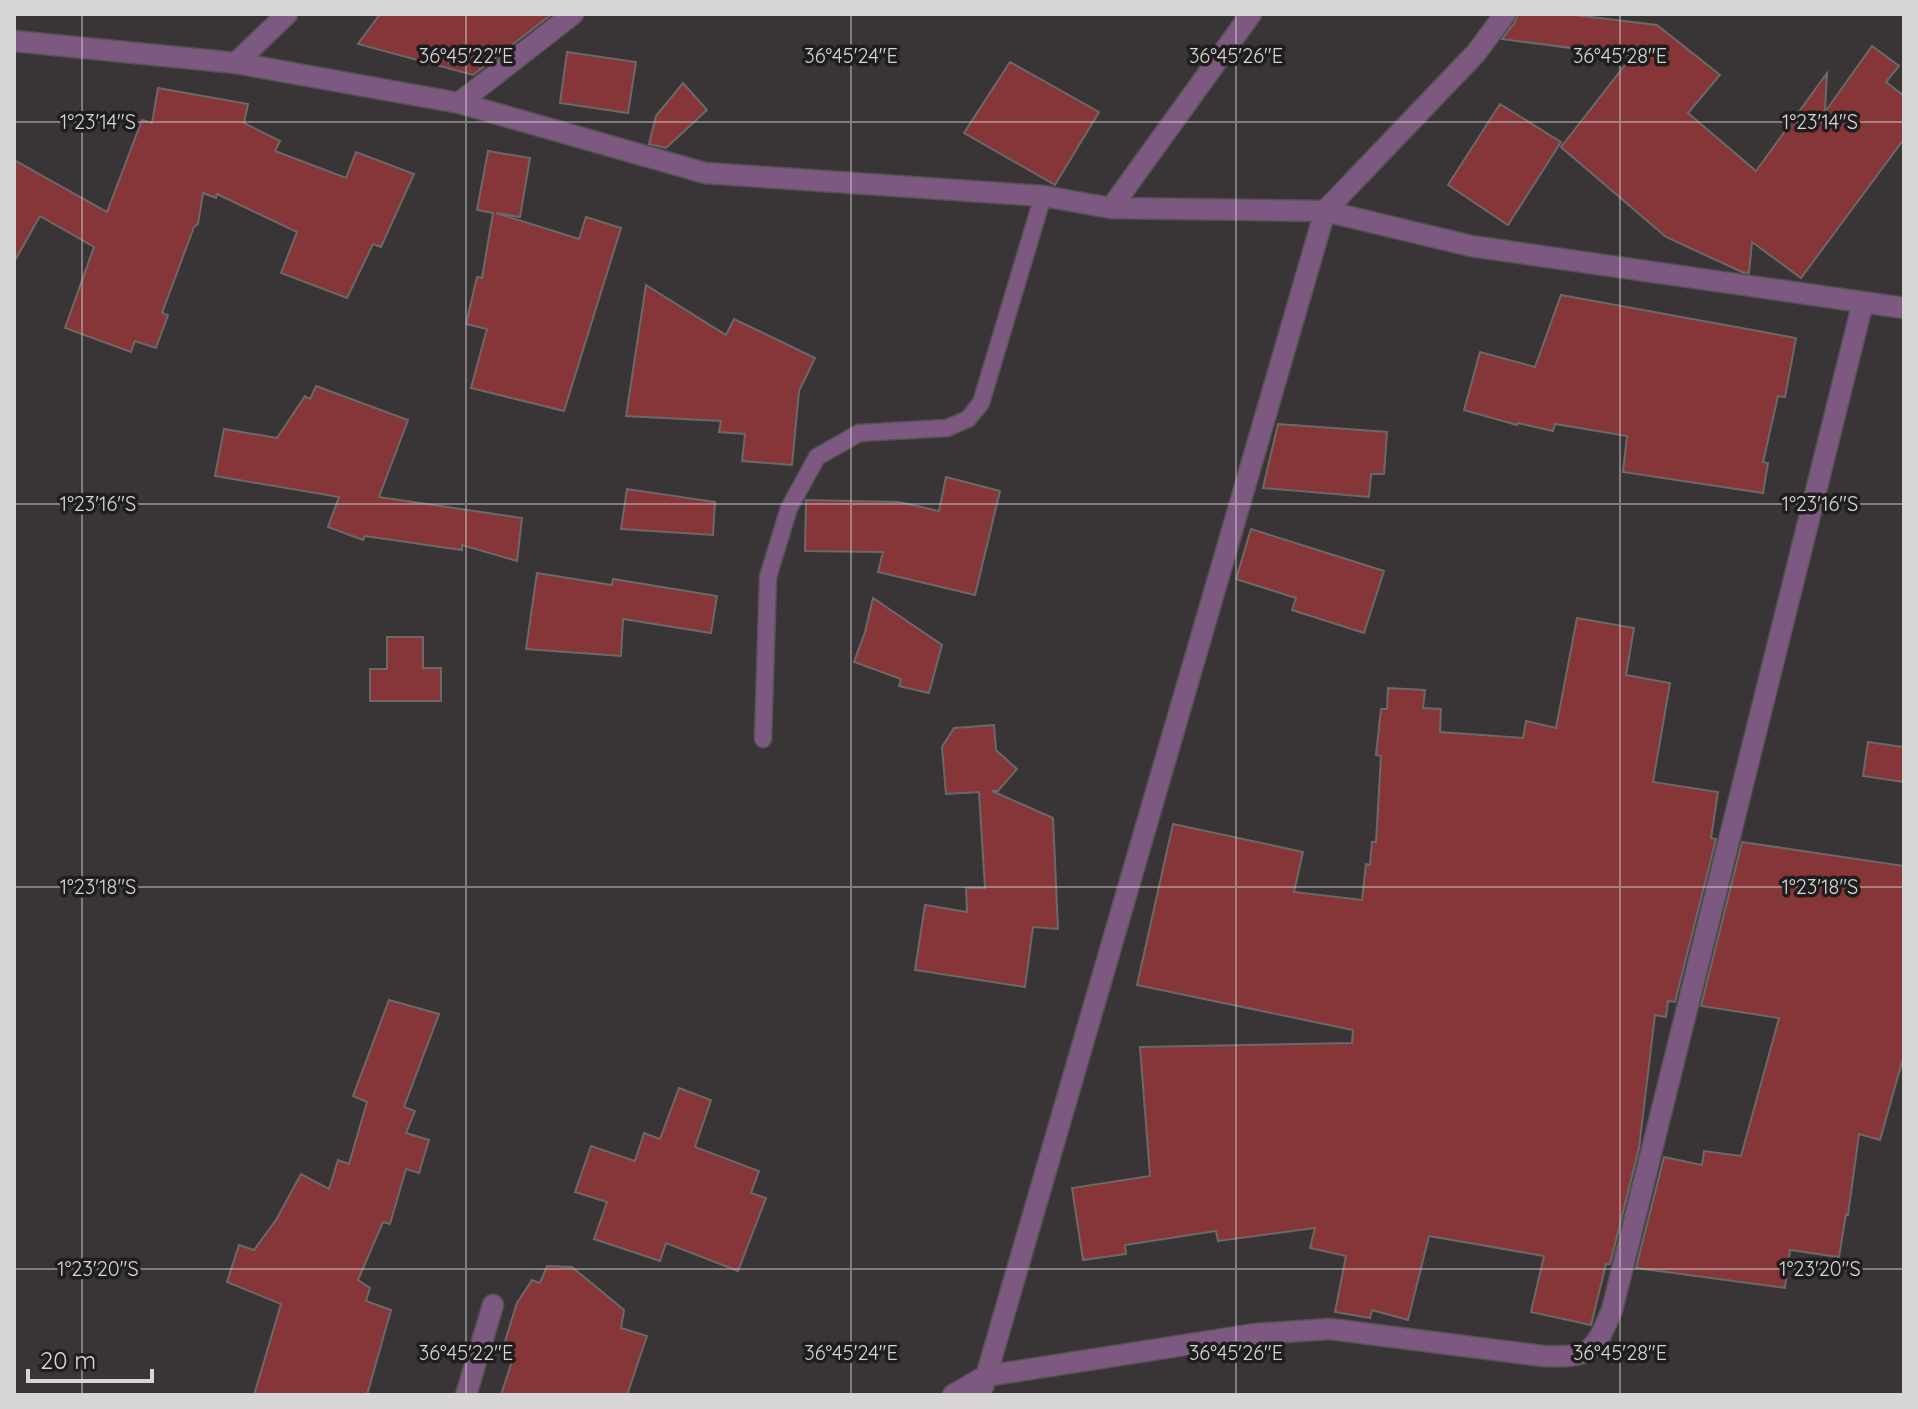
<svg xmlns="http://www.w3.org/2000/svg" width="1918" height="1409" viewBox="0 0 1918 1409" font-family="Quicksand,sans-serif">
  <rect width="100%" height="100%" fill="#393536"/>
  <path fill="#863638" stroke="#6d6868" stroke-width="2" d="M380,14H552L473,75L358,44Z
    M1518,14H1566L1657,25L1720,75L1688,113L1756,171L1827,73L1825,112L1872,46L1899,66L1886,82L1904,96V139L1801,278L1752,242L1749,273L1742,272L1666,237L1561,147L1632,56L1502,39L1515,22Z
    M567,52L636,62L628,113L560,103Z
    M1010,62L1099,112L1055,185L964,133Z
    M683,83L707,110L666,148L649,144L656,116Z
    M158,88L248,104L244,123L280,141L275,151L346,178L356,152L414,174L381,247L373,244L347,298L281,273L297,232L217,194L216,198L203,193L198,224L194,227L162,313L168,315L156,348L135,341L131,352L65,328L94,247L40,216L14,262V160L107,212L142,120L152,123Z
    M1500,104L1561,142L1508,225L1448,185Z
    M488,151L530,158L520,217L496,213L579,239L586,217L621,228L564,411L471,388L487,329L466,324L477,277L482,278L493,213L477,210Z
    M646,285L726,335L734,319L815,358L799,391L792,465L742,461L745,434L719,432L721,421L626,416Z
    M1561,295L1796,338L1785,397L1778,396L1763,462L1768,463L1763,493L1623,472L1627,436L1555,424L1553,431L1518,423L1517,425L1464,410L1480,352L1535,367Z
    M316,386L408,420L379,497L522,518L517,561L462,545V550L365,536L363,540L328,527L339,497L215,476L224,429L277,438L305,396L310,399Z
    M1278,424L1387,432L1384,474H1371L1369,497L1263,488Z
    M946,477L1000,491L975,595L878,572L883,552L805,551L806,500L899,502L939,511Z
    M627,489L715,502L713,535L621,529Z
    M1251,529L1384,571L1364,633L1292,610L1296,598L1236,579Z
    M537,573L612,585L613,579L717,596L711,633L623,619L621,656L526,649Z
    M873,598L942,645L929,693L899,686L901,679L854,662L865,632Z
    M1577,618L1634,628L1626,675L1670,683L1653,782L1718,792L1711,838L1716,839L1675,1002L1668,1001L1666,1017L1655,1015L1639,1148L1610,1264H1606L1591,1325L1531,1312L1544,1256L1429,1236L1408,1320L1372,1310L1370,1318L1335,1312L1346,1256L1310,1248L1315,1228L1218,1241L1216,1231L1125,1245L1126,1254L1083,1260L1072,1188L1150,1176L1140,1047L1352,1043L1353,1030L1137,985L1173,824L1303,852L1294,892L1362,900L1366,864L1370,865L1372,842H1376L1381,756L1376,755L1381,709H1387L1388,688L1425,690L1423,708L1441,709L1440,732L1523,738L1526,721L1556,728Z
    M387,637H423V668H441V701H370V669H387Z
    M994,725L996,750L1017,769L998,791H992L1053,818L1058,929L1033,927L1025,987L915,970L925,905L967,912L966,888H985L979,792L946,794L942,747L954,728Z
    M1868,742L1904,747V782L1863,776Z
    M1742,842L1904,866V1055L1880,1140L1859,1134L1848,1215L1846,1214L1839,1257L1790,1250L1785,1288L1636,1268L1664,1157L1702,1165L1704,1151L1741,1156L1779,1018L1701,1006Z
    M389,1000L439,1014L404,1107L415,1111L406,1133L429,1140L419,1173L406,1169L390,1224L383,1222L358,1280L370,1288L366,1301L391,1310L367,1395H254L281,1304L227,1282L239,1245L254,1250L276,1220L301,1174L329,1189L338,1160L349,1164L367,1102L353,1096Z
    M679,1088L711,1100L695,1147L759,1171L751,1193L766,1198L738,1271L666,1243L660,1261L594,1239L607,1202L575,1192L591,1146L635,1161L644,1133L660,1139Z
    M547,1266L572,1267L624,1310L621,1328L647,1336L627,1395H501L513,1358L501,1354L517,1303L532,1280L540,1283Z"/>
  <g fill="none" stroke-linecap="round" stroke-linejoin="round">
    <g stroke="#555253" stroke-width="19">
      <path id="lane" d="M763,739L768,577L789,508L817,457L859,433L947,428L968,419L981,403L1043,196"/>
    </g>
    <g stroke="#555253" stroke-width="23">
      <path id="street" d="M14,41L236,63L459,103L705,173L1043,196L1111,208L1325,211L1471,246L1904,308
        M236,63L287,14
        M459,103L573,14
        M1111,208L1251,14
        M983,1387L1325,211L1476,53L1505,14
        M466,1395L493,1305
        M953,1395L986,1376L1255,1334L1330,1329L1543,1356C1591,1358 1594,1353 1612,1310L1863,302"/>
    </g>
    <use href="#lane" stroke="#7d5880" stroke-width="16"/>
    <use href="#street" stroke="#7d5880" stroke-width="20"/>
  </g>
  <path fill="none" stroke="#d7d5d6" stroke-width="2" stroke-opacity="0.45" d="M82,14V1395M466,14V1395M851,14V1395M1236,14V1395M1620,14V1395M14,122H1904M14,504H1904M14,887H1904M14,1269H1904"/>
  <g font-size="20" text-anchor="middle" fill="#d7d5d6" stroke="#1f1d1e" stroke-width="7" stroke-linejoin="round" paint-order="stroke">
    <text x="466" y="63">36°45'22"E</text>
    <text x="851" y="63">36°45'24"E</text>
    <text x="1236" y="63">36°45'26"E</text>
    <text x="1620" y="63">36°45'28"E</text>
    <text x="98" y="129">1°23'14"S</text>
    <text x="1820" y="129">1°23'14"S</text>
    <text x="98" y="511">1°23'16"S</text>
    <text x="1820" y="511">1°23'16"S</text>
    <text x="98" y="894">1°23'18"S</text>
    <text x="1820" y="894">1°23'18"S</text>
    <text x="98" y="1276">1°23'20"S</text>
    <text x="1820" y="1276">1°23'20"S</text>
    <text x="466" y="1360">36°45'22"E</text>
    <text x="851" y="1360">36°45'24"E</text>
    <text x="1236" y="1360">36°45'26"E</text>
    <text x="1620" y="1360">36°45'28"E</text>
  </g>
  <rect width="1918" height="1409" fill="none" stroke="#d7d5d6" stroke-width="32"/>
  <path d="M28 1369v12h124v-12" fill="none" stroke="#d7d5d6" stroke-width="4"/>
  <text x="40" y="1369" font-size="24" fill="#d7d5d6" stroke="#1f1d1e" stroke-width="6" paint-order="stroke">20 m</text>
</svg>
